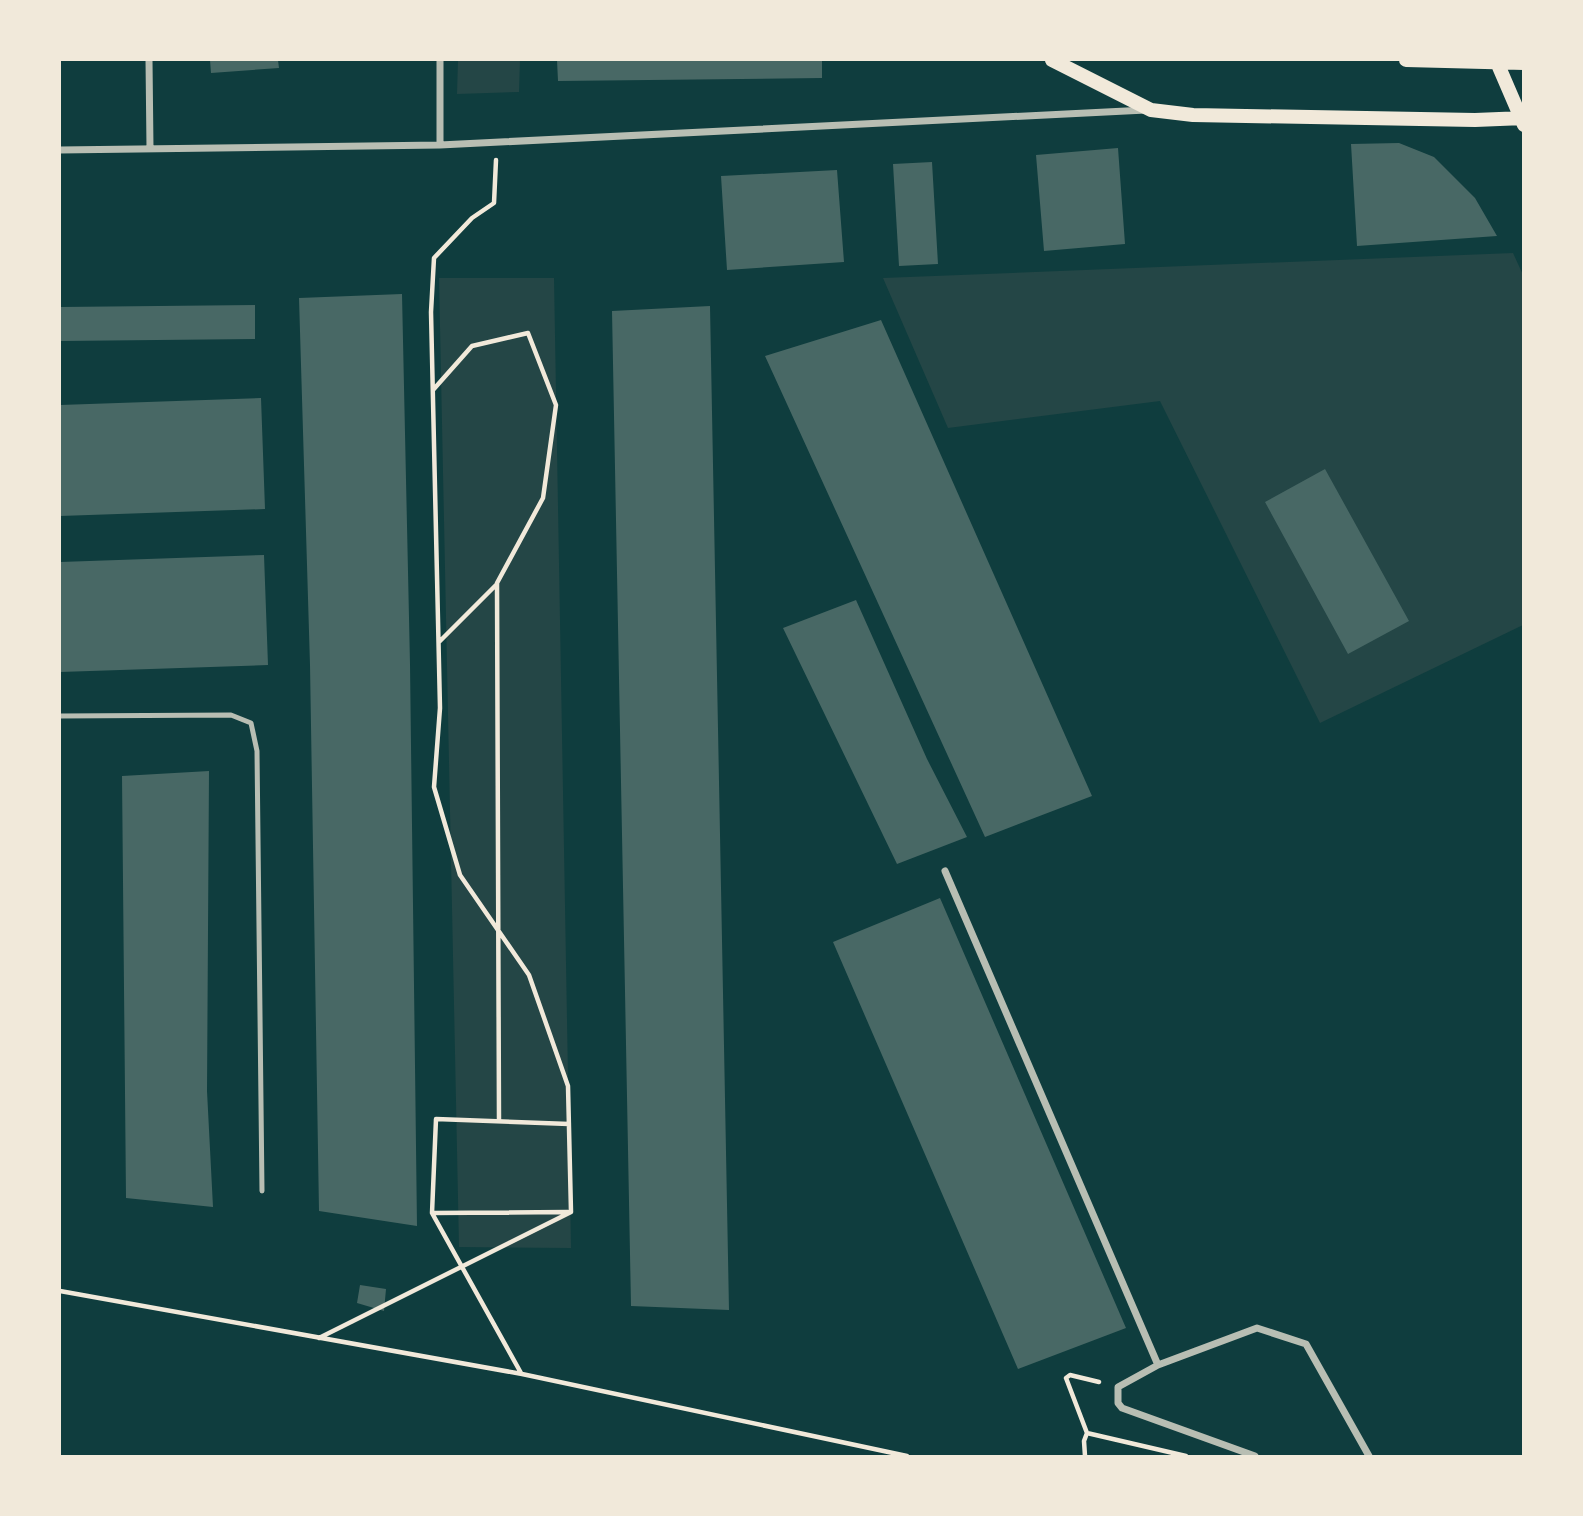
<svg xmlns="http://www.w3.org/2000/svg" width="1583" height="1516" viewBox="0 0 1583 1516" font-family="'Golos Text',sans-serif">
  <rect width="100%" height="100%" fill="#0f3d3e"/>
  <path fill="#244646" d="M458,60H520L519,92L457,94Z
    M1513,253L1524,277L1523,625L1320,723L1160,401L948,428L883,278Z
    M439,278H554L571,1248L459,1247Z"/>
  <path fill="#486865" d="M210,60H278L279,68L211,73Z
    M557,60H822V78L558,81Z
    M1399,143L1434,157L1475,198L1497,236L1357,246L1351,144Z
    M1118,148L1125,244L1044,251L1036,155Z
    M932,162L938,264L899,266L893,164Z
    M837,170L844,262L727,270L721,176Z
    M402,294L410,664L417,1226L319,1211L310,665L299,298Z
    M255,305V339L60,341V307Z
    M710,306L729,1310L631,1306L612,311Z
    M881,320L1092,796L985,837L765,356Z
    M261,398L265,509L60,516V405Z
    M1325,469L1409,621L1348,654L1265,502Z
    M264,555L268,665L60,672V562Z
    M856,600L927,759L967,837L897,864L783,628Z
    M209,771L207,1091L213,1207L126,1198L122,776Z
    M940,898L1126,1328L1018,1369L833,942Z
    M360,1285L386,1289L384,1311L357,1303Z"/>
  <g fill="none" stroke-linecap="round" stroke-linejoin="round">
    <path stroke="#f1e9da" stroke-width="4.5" d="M433,390L472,346L528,333L556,405L543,498L497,583L499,1121
      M439,642L497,584
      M432,1213L568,1212
      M60,1291L522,1374L907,1456
      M319,1338L571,1212L568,1086L529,975L460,875L434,787L440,708L431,312L434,258L472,218L494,203L496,160
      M521,1373L432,1213L436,1119L569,1124
      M1087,1433L1066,1378L1070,1375L1099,1382
      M1085,1456L1084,1441L1087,1433L1186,1456"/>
    <path stroke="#b8beb3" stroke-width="5" d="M60,716L231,715L251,723L257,751L262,1191"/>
    <path stroke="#b8beb3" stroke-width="7" d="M149,60L150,148
      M440,145V60
      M60,150L440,145L1146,110
      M945,871L1158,1365
      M1255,1456L1122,1408L1118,1403V1387L1158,1365L1257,1328L1306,1344L1369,1456"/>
    <path stroke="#f1e9da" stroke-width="14" d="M1052,60L1151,110L1193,115L1475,120L1524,118
      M1406,60L1524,63
      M1496,60L1524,125"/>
  </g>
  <rect width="1583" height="1516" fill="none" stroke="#f1e9da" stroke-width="122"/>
</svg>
